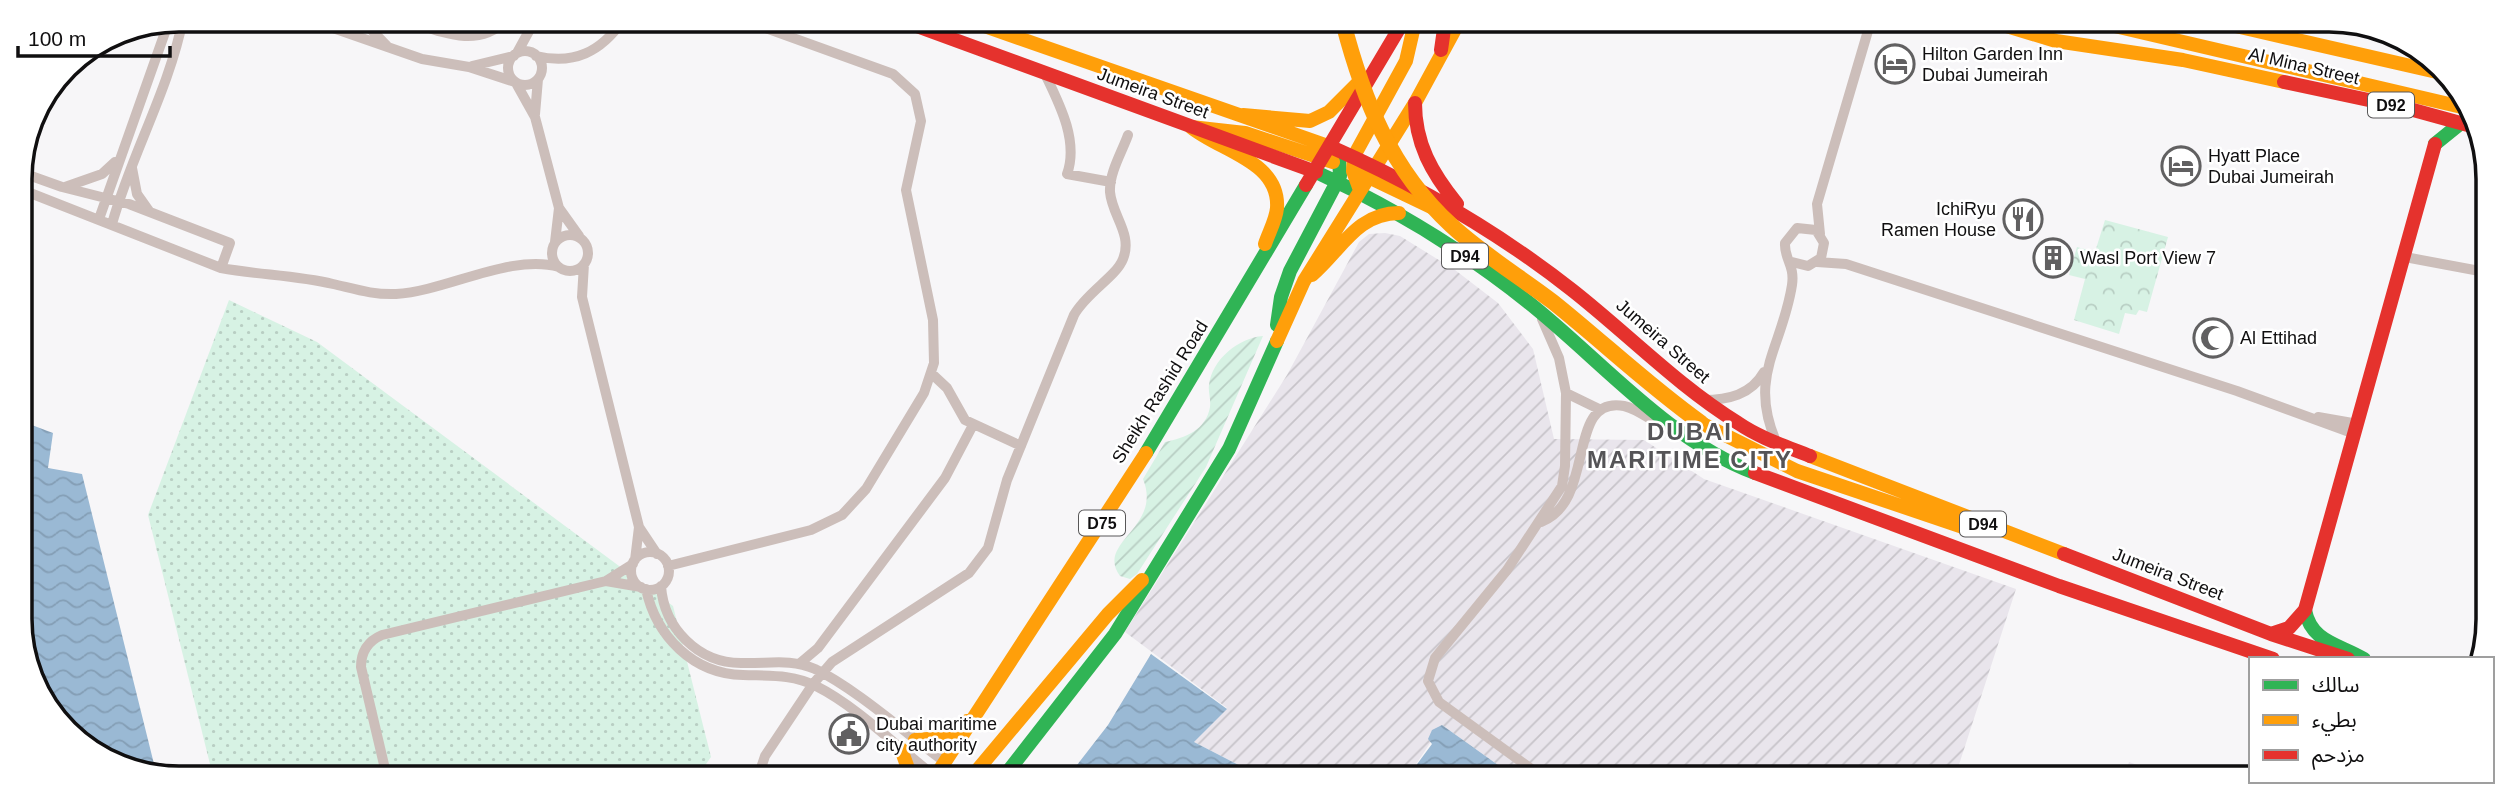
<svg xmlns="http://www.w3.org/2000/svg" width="2508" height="797" viewBox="0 0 2508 797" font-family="Arial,'Noto Sans Arabic',sans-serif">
  <defs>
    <pattern id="industrial-furrows" width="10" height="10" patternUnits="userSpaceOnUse" patternTransform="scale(1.75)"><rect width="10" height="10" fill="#e9e5ec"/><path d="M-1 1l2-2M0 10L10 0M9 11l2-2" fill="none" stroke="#c7c3c9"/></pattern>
    <pattern id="grass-dots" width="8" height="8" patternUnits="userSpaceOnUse" patternTransform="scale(1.75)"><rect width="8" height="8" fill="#d7f2e4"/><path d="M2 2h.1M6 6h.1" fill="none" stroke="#b8cec3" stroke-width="1.8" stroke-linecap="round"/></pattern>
    <pattern id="forest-crowns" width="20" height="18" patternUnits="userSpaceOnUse" patternTransform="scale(1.75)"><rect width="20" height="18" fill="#d7f2e4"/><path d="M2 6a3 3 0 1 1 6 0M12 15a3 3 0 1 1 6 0" fill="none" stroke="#b8cec3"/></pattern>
    <pattern id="garden-furrows" width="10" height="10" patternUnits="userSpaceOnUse" patternTransform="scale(1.75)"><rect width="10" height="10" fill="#d7f2e4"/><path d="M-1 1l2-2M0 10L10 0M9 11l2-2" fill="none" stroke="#b8cec3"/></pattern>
    <pattern id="water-waves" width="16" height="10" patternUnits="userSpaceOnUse" patternTransform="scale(1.75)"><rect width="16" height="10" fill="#9ab9d4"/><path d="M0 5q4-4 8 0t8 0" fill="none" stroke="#849eb5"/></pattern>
  </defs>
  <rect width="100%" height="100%" fill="#f7f6f8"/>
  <path fill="url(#industrial-furrows)" d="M2305,25H2371L2407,47Z
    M1385,233L1400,236L1455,270L1498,303L1533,349L1554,439L1644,440L1704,479L2016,589L1955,777L1512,775L1442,725L1409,775H1258L1194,742L1227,708L1125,632L1287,375L1359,242L1369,234Z
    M2129,762L2171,777H2124Z"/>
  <path fill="url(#grass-dots)" d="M229,300L317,342L673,606L711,757L699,774L212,772L148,515Z"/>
  <path fill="url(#forest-crowns)" d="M2105,220L2168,237L2147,312L2139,310L2136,315L2125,313L2119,334L2074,320L2085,279L2069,275L2077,247L2095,252Z"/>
  <path fill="url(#garden-furrows)" d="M1263,336L1206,467L1137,574L1130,579L1120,576C1095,542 1163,528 1143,479L1165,442C1185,438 1206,430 1210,407C1211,399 1208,392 1209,385C1212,359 1239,338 1263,336Z"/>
  <path fill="url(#water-waves)" d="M21,421L53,433L48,468L82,474L156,772H137L59,724L22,649Z
    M1151,654L1227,709L1194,742L1258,775L1070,774L1108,725Z
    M1442,725L1512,775H1409L1432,744L1428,739L1432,730Z"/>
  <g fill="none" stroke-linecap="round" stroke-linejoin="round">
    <path stroke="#ccbeba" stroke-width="10" d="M310,20L422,59L469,67L515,82
      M362,20L387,46
      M406,20C440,31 476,50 507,20
      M508 68a17 17 0 1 1 34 0a17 17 0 1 1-34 0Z
      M517,53L535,20
      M536,56C574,65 601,52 623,20
      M472,66L514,56
      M1045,74C1059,103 1079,141 1067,174L1111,182
      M516,83L535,117L559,208L579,236
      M535,114L538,79
      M132,168L137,194L149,211
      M20,172L62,187L129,204L230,243L221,268
      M65,187L102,174L115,162
      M20,189L221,268C258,275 296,275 333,284C355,289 373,295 396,294C447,291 511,253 559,267
      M99,219L169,21
      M112,224C131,155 169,90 183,19
      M1820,234L1817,204L1870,24
      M552 253a18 18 0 1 1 36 0a18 18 0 1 1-36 0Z
      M555,242L559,208
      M2405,257L2485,272
      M1817,262L1846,264L2237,391L2355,434
      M584,264L582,297L639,527L657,554
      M931,373L947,388L965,420L1021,446
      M1566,393L1601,410
      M1703,400C1728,400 1751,395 1764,372
      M2318,417L2358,424
      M1777,444C1747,376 1782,349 1792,285C1795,265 1784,259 1785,243L1797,228L1816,230L1824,243L1821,258L1808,266L1792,262
      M1541,522C1597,501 1565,395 1624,406C1638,409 1650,420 1662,426
      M631 571a19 19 0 1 1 38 0a19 19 0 1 1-38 0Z
      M635,560L639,527
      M668,566L811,530L842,515L866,489L924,393L934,363L933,320L906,190L921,121L915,94L893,74L746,21
      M606,581L641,587
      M661,586C664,628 698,663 741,663C768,664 790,658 815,669C855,688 908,735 945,762
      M646,589C656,636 693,674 743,675C769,676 792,674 816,686C856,706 896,746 932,774
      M799,664L818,648L945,478L973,425
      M386,773L361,667C361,651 368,641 382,635L606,581L633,564
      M759,774L765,756L813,684L832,662L969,573L988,548L1007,480L1074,315C1087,292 1116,277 1123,259C1133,234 1112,216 1110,192C1109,173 1122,152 1128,135
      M1541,776L1439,702L1428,681L1435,658L1507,570L1562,486L1565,466L1566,393L1559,358L1542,319"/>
    <path stroke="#30b455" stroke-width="14" d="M2435,144L2461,123
      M1316,172C1392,207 1463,250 1528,302C1600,359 1667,440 1755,473
      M1277,325L1281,297L1290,271L1340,176L1339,158L1331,147
      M1146,453L1306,185
      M2305,610C2311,642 2339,644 2364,659
      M1006,774L1115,634L1229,449L1277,341"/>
    <path stroke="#ff9f0a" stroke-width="14" d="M970,21L1331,147
      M2000,24L2056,41L2183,60L2284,82
      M2106,24L2466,108
      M2227,24L2450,75
      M1243,115L1310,121L1329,112L1362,79
      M1191,127L1245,133L1333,162
      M1191,127C1220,151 1280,161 1277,208C1276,220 1269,232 1265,244
      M1360,173L1431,207
      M1360,190L1353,171L1354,156L1406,61L1415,22
      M1312,275C1341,250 1357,213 1399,213
      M1277,341L1304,281L1415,103L1459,22
      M1701,423L1797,471L1966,528
      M1810,456L2064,554
      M915,740L941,738L967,721
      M901,749L910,774
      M937,774L1146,453
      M974,774L1108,614L1142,580"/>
    <path stroke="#e5322d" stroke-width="14" d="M903,21L1316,172
      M1441,50L1445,22
      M2284,82L2406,108L2475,127
      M1415,103C1415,144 1432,173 1457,204
      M1331,147C1417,185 1498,232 1572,290C1628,334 1678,386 1738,423C1760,438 1785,446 1810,456
      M1306,185L1403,22
      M1755,473L2059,586L2273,659
      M2064,554L2271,634L2348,659
      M2271,634L2289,628L2305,610L2435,144"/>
    <path stroke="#ff9f0a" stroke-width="16" d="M1343,22C1363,99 1391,170 1451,225C1482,254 1519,276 1553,302C1603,342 1649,386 1701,423"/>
  </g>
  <defs>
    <g id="hotel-ring" transform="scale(2.0125)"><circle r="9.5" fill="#fff" stroke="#616061" stroke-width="1.5"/><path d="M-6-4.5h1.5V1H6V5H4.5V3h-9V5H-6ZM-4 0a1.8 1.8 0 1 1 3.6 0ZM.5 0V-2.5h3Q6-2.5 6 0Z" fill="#616061"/></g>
    <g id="restaurant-ring" transform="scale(2.0125)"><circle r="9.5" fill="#fff" stroke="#616061" stroke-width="1.5"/><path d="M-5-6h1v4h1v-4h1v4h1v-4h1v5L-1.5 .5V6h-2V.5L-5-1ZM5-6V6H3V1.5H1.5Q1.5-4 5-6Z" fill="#616061"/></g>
    <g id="building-ring" transform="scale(2.0125)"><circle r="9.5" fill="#fff" stroke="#616061" stroke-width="1.5"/><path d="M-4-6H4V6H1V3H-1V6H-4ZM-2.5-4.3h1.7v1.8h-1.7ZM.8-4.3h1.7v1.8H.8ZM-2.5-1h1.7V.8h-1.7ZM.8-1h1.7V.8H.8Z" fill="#616061"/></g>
    <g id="mosque-ring" transform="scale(2.0125)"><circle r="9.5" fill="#fff" stroke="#616061" stroke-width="1.5"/><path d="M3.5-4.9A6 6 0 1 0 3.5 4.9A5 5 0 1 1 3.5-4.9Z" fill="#616061"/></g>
    <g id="civic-ring" transform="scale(2.0125)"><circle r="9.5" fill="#fff" stroke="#616061" stroke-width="1.5"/><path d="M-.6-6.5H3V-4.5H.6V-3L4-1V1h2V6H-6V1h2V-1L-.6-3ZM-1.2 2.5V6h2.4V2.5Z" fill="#616061"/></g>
  </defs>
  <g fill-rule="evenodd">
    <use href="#hotel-ring" x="1895" y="64"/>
    <use href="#hotel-ring" x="2181" y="166"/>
    <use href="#restaurant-ring" x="2023" y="219"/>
    <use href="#building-ring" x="2053" y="258"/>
    <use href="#mosque-ring" x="2213" y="338"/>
    <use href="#civic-ring" x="849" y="734"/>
  </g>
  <g text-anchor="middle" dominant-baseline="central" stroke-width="5" stroke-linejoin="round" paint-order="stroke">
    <g fill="#fff" stroke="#585758" stroke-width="2">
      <rect x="2368" y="92.5" width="46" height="25" rx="5"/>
      <rect x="1442" y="243.5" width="46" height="25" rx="5"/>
      <rect x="1079" y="510.5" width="46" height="25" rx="5"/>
      <rect x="1960" y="511.5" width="46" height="25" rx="5"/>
    </g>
    <g font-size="16" font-weight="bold" fill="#100f10">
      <text x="2391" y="105">D92</text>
      <text x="1465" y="256">D94</text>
      <text x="1102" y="523">D75</text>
      <text x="1983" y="524">D94</text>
    </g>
    <g font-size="18" fill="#100f10" stroke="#fff" text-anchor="start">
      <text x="1922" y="54">Hilton Garden Inn<tspan x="1922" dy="21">Dubai Jumeirah</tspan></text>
      <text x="2208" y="156">Hyatt Place<tspan x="2208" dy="21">Dubai Jumeirah</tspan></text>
      <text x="1996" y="209" text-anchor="end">IchiRyu<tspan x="1996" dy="21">Ramen House</tspan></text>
      <text x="2080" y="258">Wasl Port View 7</text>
      <text x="2240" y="338">Al Ettihad</text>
      <text x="876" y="724">Dubai maritime<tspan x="876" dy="21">city authority</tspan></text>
    </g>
    <g font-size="18" fill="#100f10" stroke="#fff">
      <text transform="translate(2304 66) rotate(13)">Al Mina Street</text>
      <text transform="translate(1153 93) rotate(20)">Jumeira Street</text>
      <text transform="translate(1663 341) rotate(41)">Jumeira Street</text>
      <text transform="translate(1160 392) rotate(-58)">Sheikh Rashid Road</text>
      <text transform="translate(2168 574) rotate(21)">Jumeira Street</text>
    </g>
    <g font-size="24" font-weight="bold" letter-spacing="2" fill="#555457" stroke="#fff">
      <text x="1690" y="431">DUBAI<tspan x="1690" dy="28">MARITIME CITY</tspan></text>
    </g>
  </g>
  <path d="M0 0H2508V797H0ZM179 32H2329A147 147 0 0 1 2476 179V619A147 147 0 0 1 2329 766H179A147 147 0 0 1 32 619V179A147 147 0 0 1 179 32Z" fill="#fff" fill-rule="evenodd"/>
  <path fill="none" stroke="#100f10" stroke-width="3.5" d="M179 32H2329A147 147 0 0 1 2476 179V619A147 147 0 0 1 2329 766H179A147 147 0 0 1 32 619V179A147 147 0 0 1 179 32Z"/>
  <rect x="2249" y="657" width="245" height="126" fill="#ffffff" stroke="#9f9f9f" stroke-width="2"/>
  <rect x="2263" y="680" width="35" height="10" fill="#30b455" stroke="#9f9f9f" stroke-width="2"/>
  <text x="2312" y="692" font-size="21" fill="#100f10">سالك</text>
  <rect x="2263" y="715" width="35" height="10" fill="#ff9f0a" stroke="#9f9f9f" stroke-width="2"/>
  <text x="2312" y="727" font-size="21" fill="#100f10">بطيء</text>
  <rect x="2263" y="750" width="35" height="10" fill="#e5322d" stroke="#9f9f9f" stroke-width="2"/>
  <text x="2312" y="762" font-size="21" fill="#100f10">مزدحم</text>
  <path d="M18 46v10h152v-10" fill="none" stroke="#100f10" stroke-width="3.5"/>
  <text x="28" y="46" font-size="21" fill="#100f10" stroke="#ffffff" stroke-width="5" paint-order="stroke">100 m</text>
</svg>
